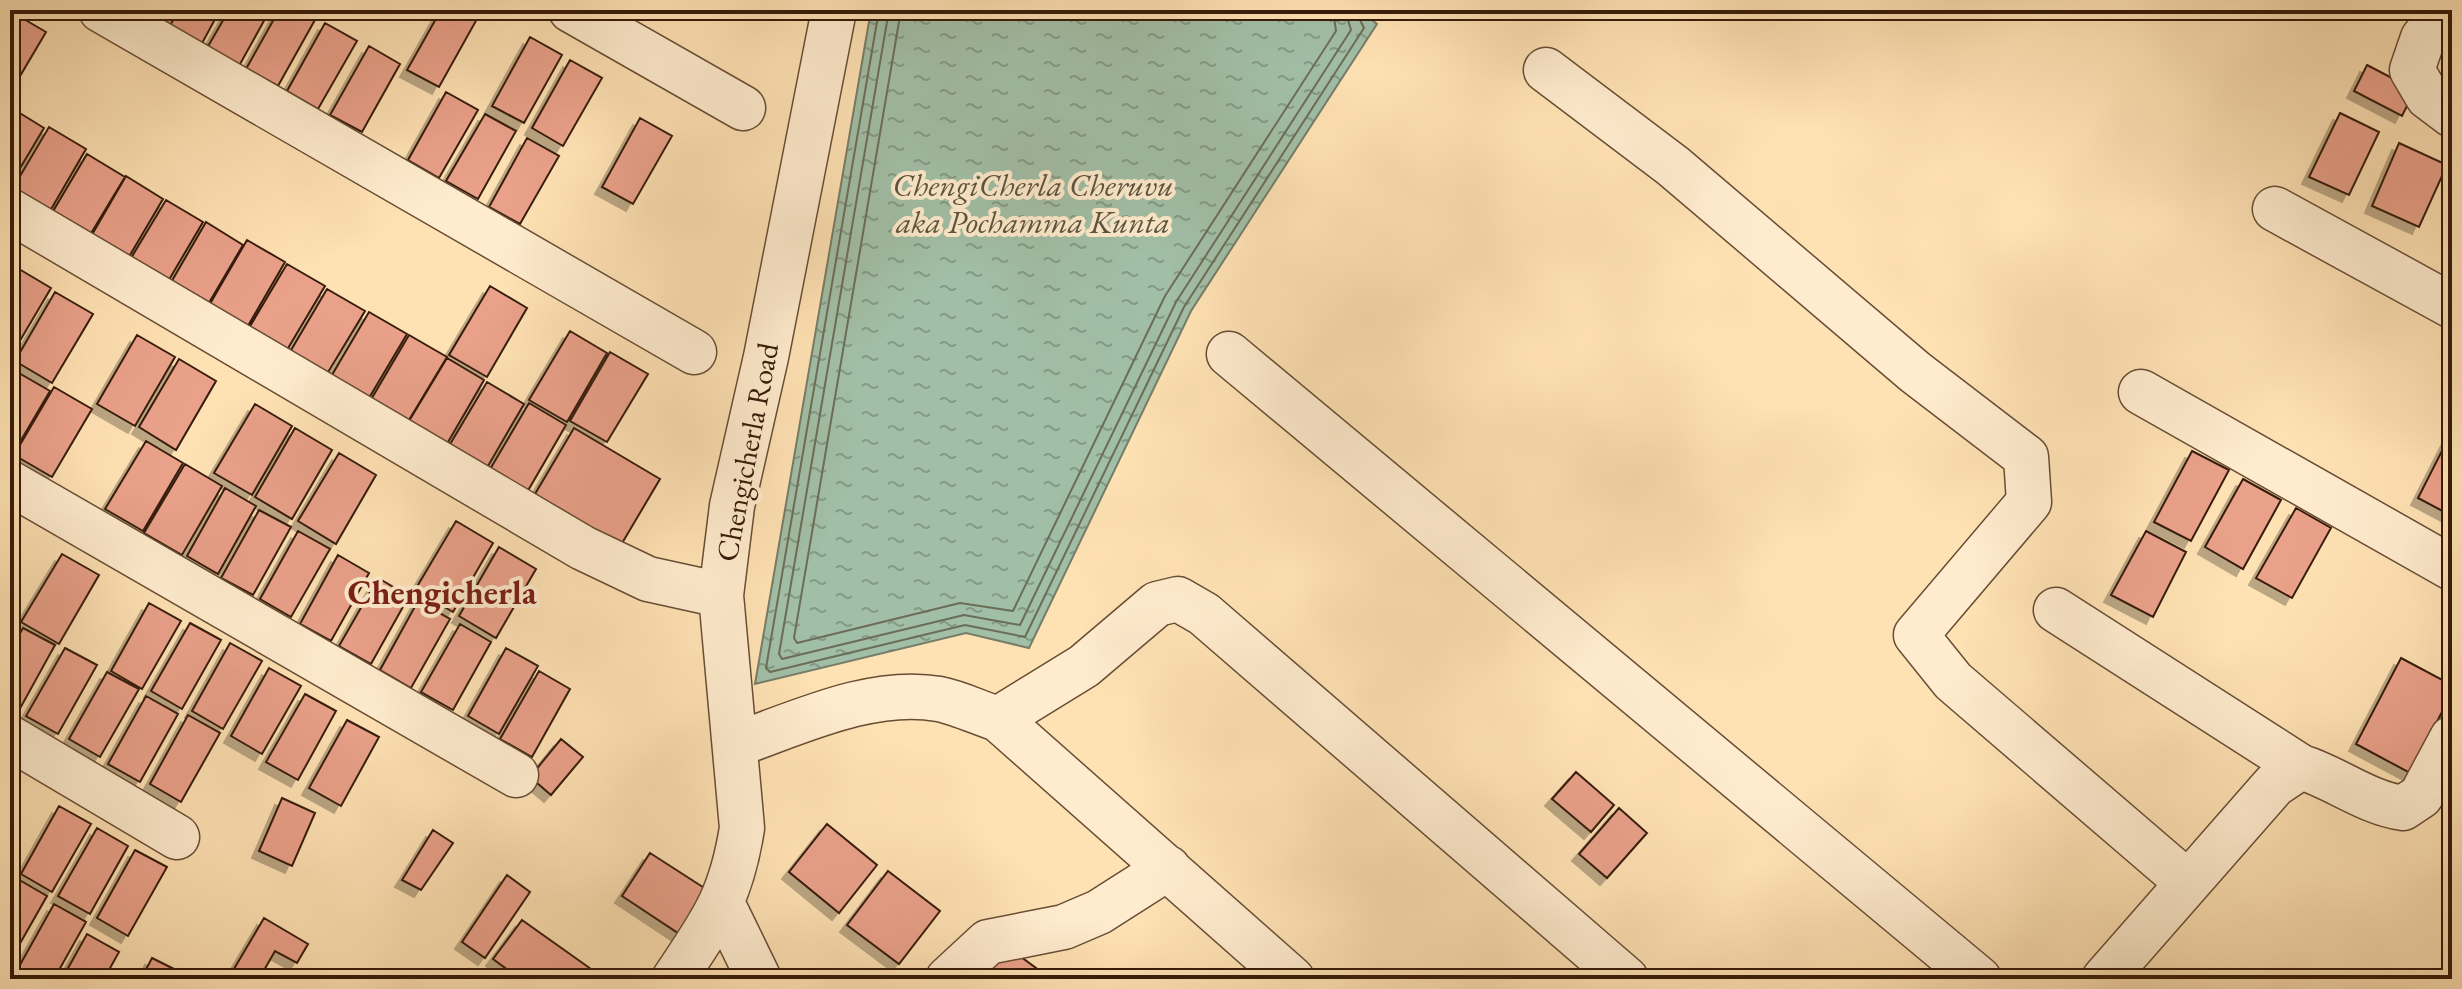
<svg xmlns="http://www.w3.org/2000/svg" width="2462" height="989" viewBox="0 0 2462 989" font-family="'EB Garamond',serif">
  <defs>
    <pattern id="water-ripples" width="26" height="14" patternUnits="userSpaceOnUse" patternTransform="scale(2)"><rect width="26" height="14" fill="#a1bfa7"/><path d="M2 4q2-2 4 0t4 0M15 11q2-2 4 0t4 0" fill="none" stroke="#849a86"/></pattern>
    <filter id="shadow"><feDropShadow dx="-7" dy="7" stdDeviation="0" flood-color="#0004"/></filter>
  </defs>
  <rect width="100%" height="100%" fill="#ffe2b4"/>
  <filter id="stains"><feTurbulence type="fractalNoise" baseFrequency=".0025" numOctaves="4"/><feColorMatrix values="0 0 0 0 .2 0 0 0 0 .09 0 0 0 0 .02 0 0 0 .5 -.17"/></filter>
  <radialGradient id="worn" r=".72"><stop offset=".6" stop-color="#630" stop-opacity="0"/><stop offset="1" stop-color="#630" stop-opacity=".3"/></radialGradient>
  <path fill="url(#water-ripples)" stroke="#767d68" stroke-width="2" d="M871,10H1359L1377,24L1191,311L1029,648L966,633L755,684Z"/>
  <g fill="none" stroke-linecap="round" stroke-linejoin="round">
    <path stroke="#6c6d58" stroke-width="2" d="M879,10L766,668L770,672L965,625L1025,637L1184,307L1364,28L1355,10
      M889,10L779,654L782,659L964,615L1020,625L1176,302L1351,30L1345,10
      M901,10L794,638L797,643L960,603L1013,611L1165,296L1336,31L1333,10"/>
  </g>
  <path fill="#eaa18a" stroke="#361b09" stroke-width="2" filter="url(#shadow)" d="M179,10H220L200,47L168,29Z
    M229,10H270L239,66L207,48Z
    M279,10H303L316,18L278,86L246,69Z
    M441,10H461L477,19L439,87L407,70Z
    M10,11L46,32L10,93Z
    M325,23L357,41L318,109L287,91Z
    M530,37L562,55L524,123L492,106Z
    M369,46L400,64L362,132L330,115Z
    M570,60L602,78L563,146L532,128Z
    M2367,65L2415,90L2402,116L2354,91Z
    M446,92L478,110L439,178L408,160Z
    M10,107L44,128L10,185Z
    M2340,113L2379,132L2349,195L2309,177Z
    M485,114L516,131L478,199L446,181Z
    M640,118L672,136L633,204L602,187Z
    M49,127L86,149L46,218L10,193Z
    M527,138L559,156L520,224L489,207Z
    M2399,143L2447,165L2419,227L2372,206Z
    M87,154L125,177L84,245L46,223Z
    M126,176L163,199L123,267L86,245Z
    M166,200L203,222L163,290L125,268Z
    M206,222L243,245L203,313L166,291Z
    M247,240L285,262L245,331L207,309Z
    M287,264L325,286L284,355L246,333Z
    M14,266L51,288L11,356L10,272Z
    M490,286L527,308L487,377L449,355Z
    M327,289L365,311L324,379L287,357Z
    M55,292L93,314L52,383L15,361Z
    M369,312L407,334L366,403L329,380Z
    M570,331L607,353L567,422L529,400Z
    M137,335L175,357L135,426L97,404Z
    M409,335L447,357L406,425L369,403Z
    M610,352L648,374L607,442L570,421Z
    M447,358L484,380L444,449L406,426Z
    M179,359L216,381L176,450L139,427Z
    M12,369L50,391L10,459V373Z
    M487,382L524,404L484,473L446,451Z
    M54,387L92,409L52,477L14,455Z
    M529,403L566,425L526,494L489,471Z
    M255,404L292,426L252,495L214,473Z
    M295,428L332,450L292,519L255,497Z
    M574,428L660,479L621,545L535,494Z
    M2450,435L2452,436V516L2418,498Z
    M146,441L183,463L143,531L105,509Z
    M2192,451L2229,470L2191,541L2154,522Z
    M339,453L376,475L336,544L298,521Z
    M185,464L222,486L182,555L144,533Z
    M2243,479L2281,500L2243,569L2205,547Z
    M225,488L256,506L218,574L187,556Z
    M2296,508L2331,528L2292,598L2256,578Z
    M259,510L291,527L253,595L221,578Z
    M456,521L493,543L453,612L415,590Z
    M298,531L330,549L291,617L260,599Z
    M2146,531L2186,552L2153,617L2111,595Z
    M499,547L536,569L496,638L459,616Z
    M62,554L99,575L59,644L21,622Z
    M338,555L369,573L331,641L300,624Z
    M378,578L409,596L371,664L339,646Z
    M418,601L450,619L411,688L380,670Z
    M149,603L181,621L142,689L111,671Z
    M190,623L221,640L182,709L151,691Z
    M460,624L491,642L453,710L421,692Z
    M23,628L55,645L17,714L10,710V651Z
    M230,643L262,661L223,729L192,711Z
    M65,648L97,665L58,734L26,716Z
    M506,648L538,666L499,734L468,716Z
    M2401,658L2452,685V693L2410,773L2356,744Z
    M269,668L301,686L262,754L231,736Z
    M539,671L570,689L532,757L500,739Z
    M107,672L139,689L100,757L69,739Z
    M305,694L336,711L298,780L266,762Z
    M146,696L178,714L140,782L108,764Z
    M188,715L220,733L181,802L150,784Z
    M347,720L379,737L341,806L309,788Z
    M561,739L583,757L551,795L530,777Z
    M1576,772L1614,805L1591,832L1552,799Z
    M282,798L315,813L292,866L259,851Z
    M59,806L91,824L52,892L21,874Z
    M1619,808L1647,833L1607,878L1579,854Z
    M827,824L877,865L839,913L789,872Z
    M97,828L128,846L90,914L58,896Z
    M433,830L453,843L421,890L402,880Z
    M135,850L167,867L128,936L97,918Z
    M650,853L709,891L681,935L622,896Z
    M888,871L940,911L899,964L847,925Z
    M507,875L530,892L485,958L462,942Z
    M16,878L47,896L10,961V888Z
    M54,904L86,922L54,979H28L16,972Z
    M264,918L308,944L297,963L275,951L259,979H228Z
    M522,920L605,979H520L493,959Z
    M87,934L119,952L104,979H62Z
    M1002,943L1051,979H976Z
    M152,958L194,979H141Z"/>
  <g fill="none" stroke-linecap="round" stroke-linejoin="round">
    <g stroke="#684d34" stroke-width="47">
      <path id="street" d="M101,10L694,352
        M571,10L743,108
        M2447,10L2423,38L2412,70L2428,97L2452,115
        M1546,70L1673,166L1915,372L2026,457L2029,502L1916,635L1953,681L2188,883
        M2275,209L2452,306
        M10,211L583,548L648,579L721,595
        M1229,354L1979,979
        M2141,392L2452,568
        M10,483L516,775
        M2056,610L2301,767
        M998,719L1084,666L1157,604L1178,599L1204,614L1626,979
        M10,738L177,837
        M735,745C798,723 872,687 939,699C959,703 979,713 998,719L1292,979
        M723,905L759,979
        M674,979C712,922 731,898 742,828L721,595L732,506L766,357L834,10
        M948,979L988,942L1064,927L1099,912L1168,868
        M2104,979L2274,785L2301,767C2336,778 2367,803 2403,808L2421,796L2452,738"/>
    </g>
    <use href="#street" stroke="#ffecce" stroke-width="44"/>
  </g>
  <g text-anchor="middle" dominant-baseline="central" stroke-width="8" stroke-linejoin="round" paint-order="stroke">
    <g font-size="30" fill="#361b09" stroke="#ffecce">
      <text transform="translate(747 452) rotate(-79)">Chengicherla Road</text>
    </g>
    <g font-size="32" font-style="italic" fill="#5b5440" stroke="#ffecce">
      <text x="1033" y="185">ChengiCherla Cheruvu<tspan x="1033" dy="37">aka Pochamma Kunta</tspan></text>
    </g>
    <g font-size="34" font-weight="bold" fill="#7a1f14" stroke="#ffecce">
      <text x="442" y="592">Chengicherla</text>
    </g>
  </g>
  <rect width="2462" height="989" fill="none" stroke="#ffe2b4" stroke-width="40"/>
  <rect x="12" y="12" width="2438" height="965" fill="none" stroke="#361b09" stroke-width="4"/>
  <rect x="20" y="20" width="2422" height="949" fill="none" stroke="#361b09" stroke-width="2"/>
  <rect width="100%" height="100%" filter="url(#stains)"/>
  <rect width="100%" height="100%" fill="url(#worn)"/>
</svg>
